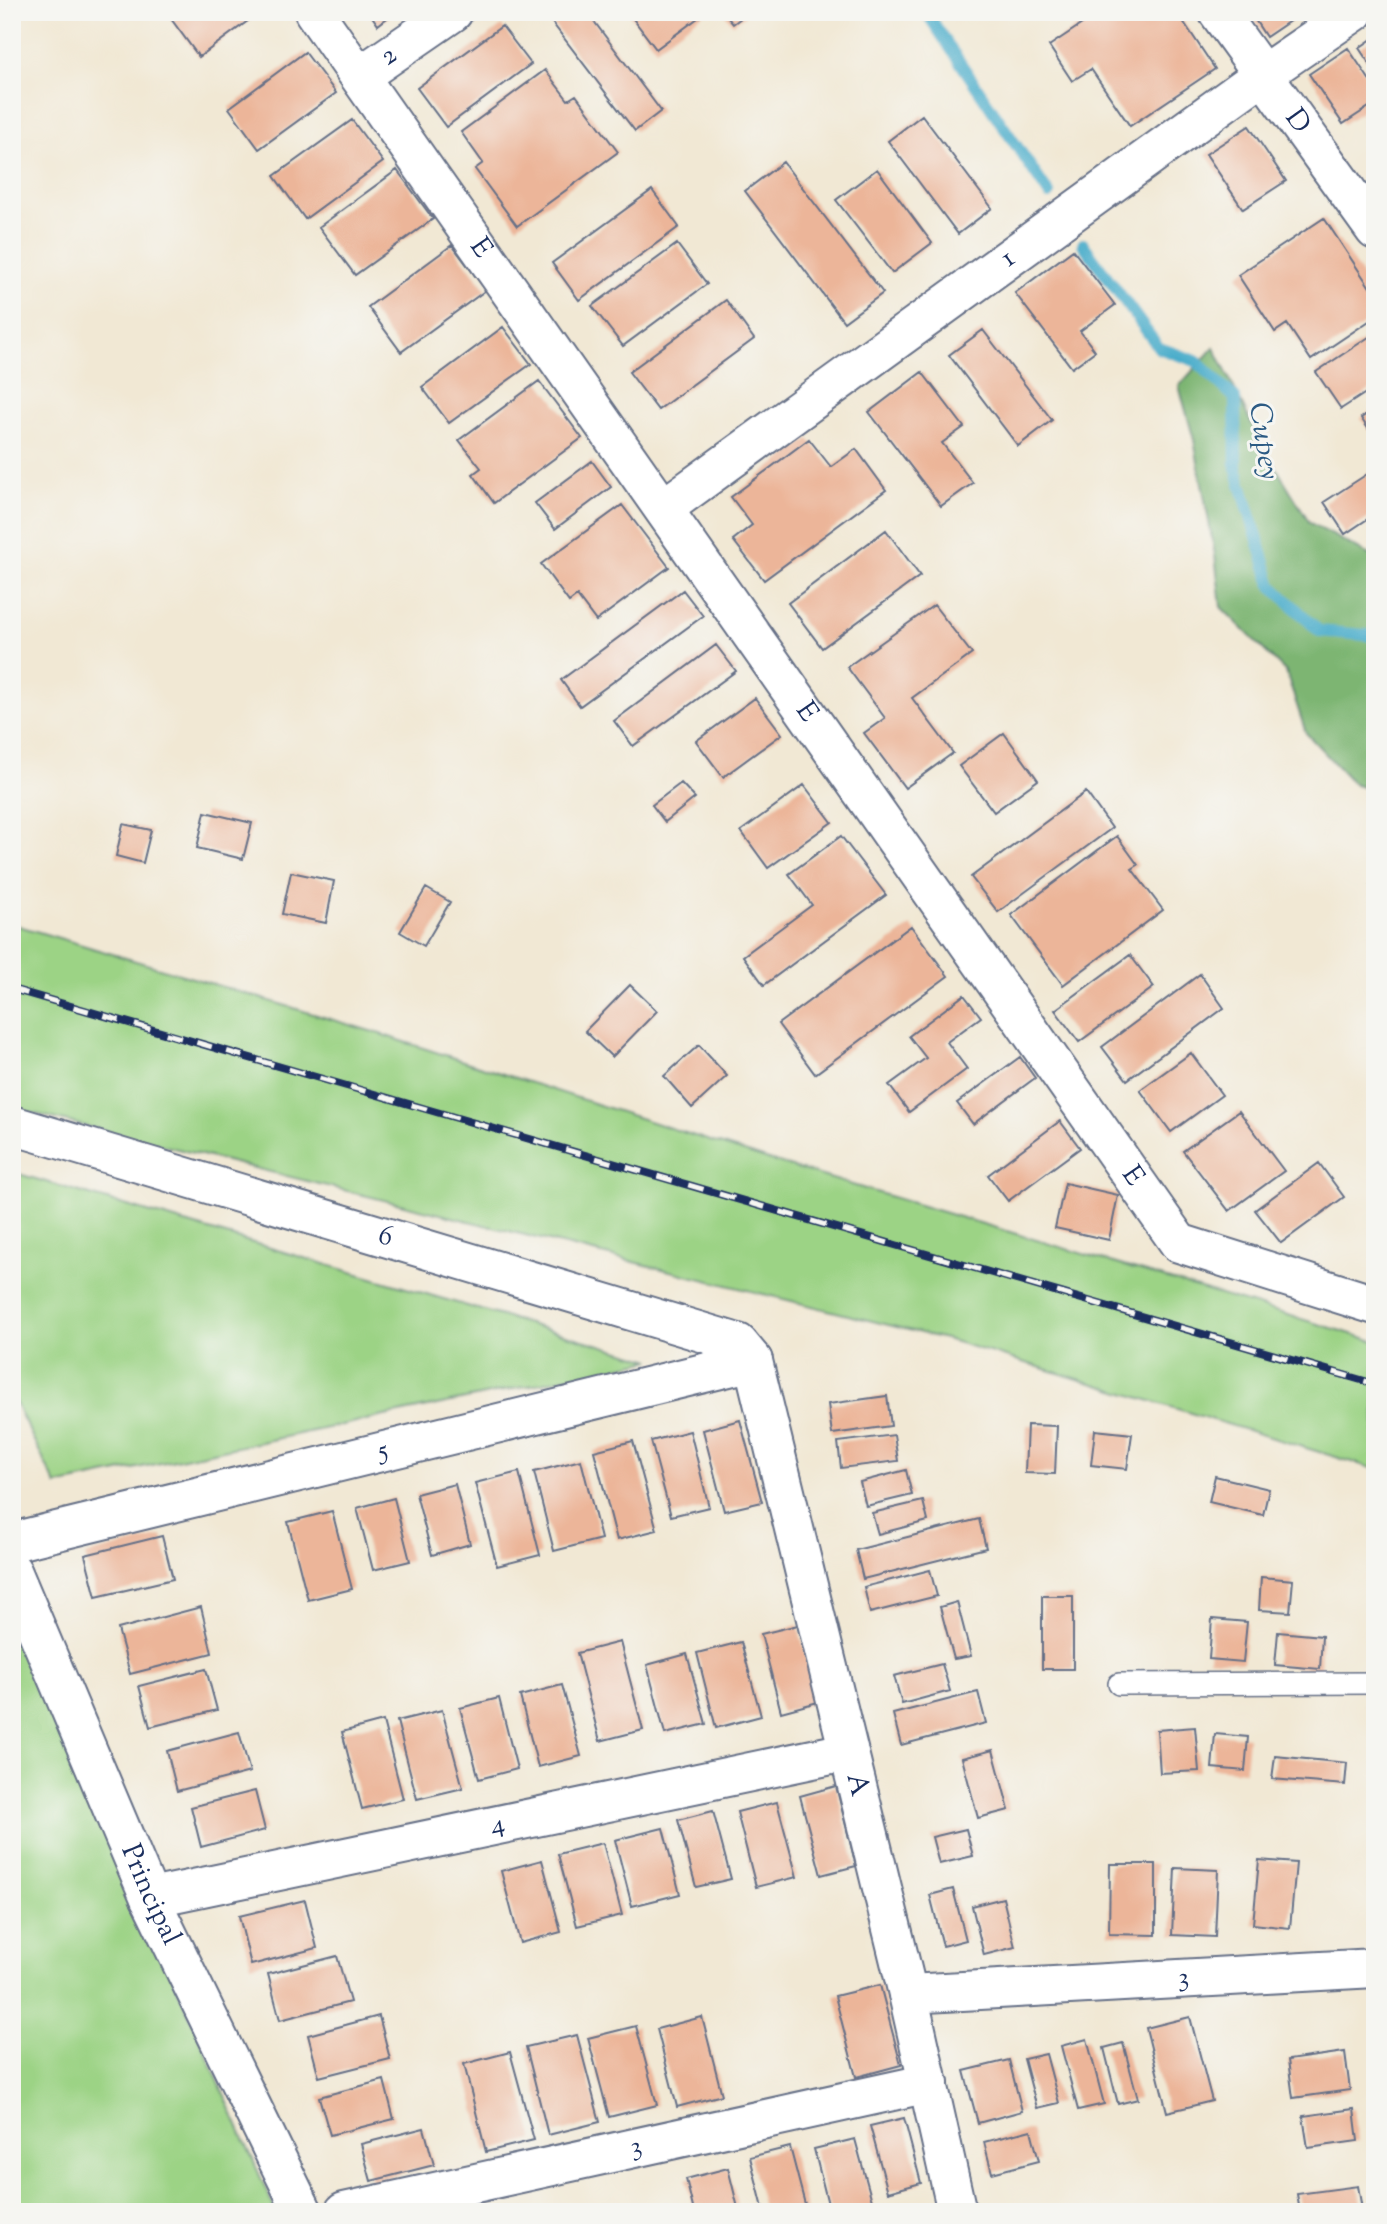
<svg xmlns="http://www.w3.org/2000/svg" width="1387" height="2224" viewBox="0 0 1387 2224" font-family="'Sorts Mill Goudy',serif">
  <rect width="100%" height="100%" fill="#f6f6f2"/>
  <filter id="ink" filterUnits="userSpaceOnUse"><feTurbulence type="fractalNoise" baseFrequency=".0143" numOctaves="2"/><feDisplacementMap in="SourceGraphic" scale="14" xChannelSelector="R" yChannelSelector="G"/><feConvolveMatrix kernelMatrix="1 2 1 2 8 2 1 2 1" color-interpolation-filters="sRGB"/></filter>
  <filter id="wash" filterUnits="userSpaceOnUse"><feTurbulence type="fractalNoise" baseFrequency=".00686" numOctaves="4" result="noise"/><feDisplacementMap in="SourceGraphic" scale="28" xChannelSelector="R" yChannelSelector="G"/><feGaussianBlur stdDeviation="1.57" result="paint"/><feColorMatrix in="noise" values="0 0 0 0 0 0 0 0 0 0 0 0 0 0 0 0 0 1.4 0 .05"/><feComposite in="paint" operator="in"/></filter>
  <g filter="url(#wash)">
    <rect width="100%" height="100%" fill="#f1e8d4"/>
    <path fill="#9cd385" stroke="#5c8172" stroke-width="2" d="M12,924L377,1033L775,1162L1375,1341V1469L953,1341L12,1108Z
      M12,1172L651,1360L56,1485L12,1396Z
      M12,1612L276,2212H12Z"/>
    <path fill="#7db572" stroke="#4c7268" stroke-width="2" d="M1214,347L1261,443L1310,523L1375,558V790L1355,785L1306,733L1286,672L1221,607L1215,555L1194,440L1179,386Z"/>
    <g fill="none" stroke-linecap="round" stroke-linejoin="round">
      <path stroke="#4cadcb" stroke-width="12" d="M926,12L1049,194
        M1083,244L1159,348L1196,361L1235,398L1236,468L1272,586L1319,631L1375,636"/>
    </g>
    <g id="blocks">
      <path fill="#ecb599" d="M166,12H260L199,57Z
        M369,12H395L378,25Z
        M544,12H587L661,111L635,131Z
        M628,12H706L656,49Z
        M723,12H749L733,24Z
        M1100,12H1177L1215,69L1130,126L1091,69L1072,81L1049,46Z
        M1250,12H1303L1266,37Z
        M502,26L531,64L446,127L417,88Z
        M1375,37V72L1359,48Z
        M1348,48L1375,88V103L1343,124L1309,74Z
        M305,52L336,93L259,149L229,108Z
        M545,70L568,100L576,95L618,152L517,226L475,169L483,163L461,132Z
        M922,115L992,208L958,234L888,141Z
        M352,120L383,162L305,219L274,176Z
        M1249,126L1286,181L1243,209L1206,154Z
        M783,162L883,293L844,322L745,191Z
        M877,169L932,243L892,273L836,200Z
        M397,170L433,219L355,275L319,227Z
        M652,190L679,227L579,300L552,263Z
        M1324,218L1375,295V317L1311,360L1287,324L1275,332L1238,275Z
        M677,244L707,284L623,346L592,306Z
        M452,245L486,290L401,352L368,307Z
        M1073,250L1115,305L1080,331L1095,351L1072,368L1015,293Z
        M726,300L754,339L658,410L629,372Z
        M503,327L531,364L449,423L422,387Z
        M983,330L1052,420L1018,446L949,355Z
        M1375,333V387L1341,409L1316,372Z
        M922,372L964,427L942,443L973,483L941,506L869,412Z
        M539,381L582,438L494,503L473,474L481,468L459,440Z
        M1375,409V439L1361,418Z
        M809,439L831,467L856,449L886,490L764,580L733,540L752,525L731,497Z
        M592,461L611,487L555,529L535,503Z
        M1375,469V514L1345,534L1324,502Z
        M622,505L669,567L596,621L577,596L569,602L541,564Z
        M886,530L920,576L822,648L788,603Z
        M683,590L703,616L580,706L561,680Z
        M934,605L972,654L912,698L953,753L905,788L864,733L885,718L847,667Z
        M716,645L736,671L633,746L614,721Z
        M755,698L782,734L723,777L696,741Z
        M1004,733L1038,780L994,812L959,766Z
        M681,783L695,798L665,822L652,805Z
        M804,785L832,822L768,868L741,831Z
        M1086,792L1112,828L998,912L971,877Z
        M205,812L252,823L243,859L197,848Z
        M123,824L151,830L143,863L116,856Z
        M841,836L886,895L764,985L743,956L812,905L789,874Z
        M1117,836L1138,865L1132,869L1163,910L1063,985L1011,915Z
        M291,872L334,881L326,923L282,914Z
        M1375,885V902H1374L1370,886Z
        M426,888L450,902L424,946L400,932Z
        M911,926L948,976L815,1074L778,1024Z
        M1130,955L1154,987L1079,1042L1055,1010Z
        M1200,974L1224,1008L1127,1080L1102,1047Z
        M630,985L657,1011L612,1057L585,1031Z
        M964,995L981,1017L947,1042L967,1069L909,1112L889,1085L926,1058L909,1036Z
        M699,1045L727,1076L692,1108L664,1076Z
        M1191,1053L1222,1095L1171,1132L1140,1090Z
        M1020,1057L1035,1078L973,1124L957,1103Z
        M1239,1111L1284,1171L1229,1211L1183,1151Z
        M1060,1121L1080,1148L1008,1201L988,1175Z
        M1319,1163L1344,1197L1281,1243L1255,1210Z
        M1065,1183L1118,1195L1109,1240L1055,1228Z
        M887,1396L891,1426L832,1434L828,1404Z
        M740,1420L762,1502L724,1511L703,1430Z
        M1027,1425L1057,1426L1055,1474L1025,1473Z
        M1095,1430L1132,1434L1127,1469L1091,1465Z
        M690,1431L709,1507L671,1516L651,1441Z
        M894,1435L898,1461L841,1468L838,1442Z
        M633,1441L657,1530L617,1540L594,1451Z
        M581,1460L601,1539L554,1551L534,1472Z
        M906,1470L912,1495L866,1506L860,1482Z
        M519,1472L540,1555L497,1566L475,1483Z
        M1215,1476L1269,1489L1263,1515L1209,1502Z
        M455,1484L470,1544L432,1555L416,1494Z
        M394,1498L410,1561L373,1570L357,1508Z
        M923,1501L928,1521L878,1534L872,1513Z
        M332,1511L352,1589L308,1600L288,1522Z
        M979,1519L986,1548L863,1579L856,1550Z
        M162,1536L173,1579L96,1597L85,1555Z
        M930,1570L937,1596L870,1613L864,1587Z
        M1261,1577L1293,1580L1290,1612L1259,1610Z
        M1042,1596H1073V1669H1042Z
        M957,1602L971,1656L954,1659L940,1607Z
        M201,1607L212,1653L130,1674L118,1629Z
        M1212,1619L1247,1622L1243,1662L1209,1659Z
        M798,1625L818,1702L781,1712L761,1634Z
        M1278,1632L1322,1636L1320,1669L1275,1665Z
        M620,1642L643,1730L600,1741L577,1653Z
        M741,1642L761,1716L716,1728L697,1653Z
        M687,1654L706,1724L665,1734L647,1665Z
        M942,1664L950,1691L902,1704L894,1676Z
        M206,1669L217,1710L150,1727L139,1686Z
        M562,1685L581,1756L538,1767L520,1696Z
        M978,1692L986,1723L901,1745L893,1714Z
        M499,1698L517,1769L479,1779L460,1708Z
        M442,1710L463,1788L417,1799L397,1721Z
        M383,1721L403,1799L362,1809L342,1732Z
        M1195,1727L1199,1771L1160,1773L1157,1730Z
        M239,1732L250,1772L177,1791L167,1751Z
        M1215,1734L1248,1737L1245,1771L1212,1768Z
        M993,1750L1009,1810L978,1818L962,1758Z
        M1275,1756L1347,1763L1345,1785L1272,1779Z
        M836,1786L856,1866L821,1875L800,1796Z
        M255,1791L265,1830L201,1847L191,1807Z
        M777,1802L797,1877L756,1887L737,1812Z
        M713,1811L731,1879L696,1887L678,1820Z
        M663,1828L680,1894L632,1906L615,1840Z
        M966,1829L973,1856L939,1864L932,1837Z
        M603,1843L622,1915L577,1926L558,1854Z
        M542,1860L561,1932L520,1943L501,1871Z
        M1259,1860L1296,1863L1290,1928L1253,1924Z
        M1110,1864H1156V1935L1109,1934Z
        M1175,1868L1218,1870L1215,1937L1172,1935Z
        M953,1889L966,1940L943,1946L930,1895Z
        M1003,1898L1015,1947L984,1955L972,1906Z
        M305,1900L317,1948L251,1965L239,1916Z
        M337,1956L350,2002L280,2020L268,1974Z
        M880,1985L901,2065L856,2077L835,1996Z
        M379,2016L390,2059L319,2077L308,2035Z
        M702,2017L722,2095L677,2107L657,2029Z
        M1190,2017L1212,2101L1167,2112L1146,2028Z
        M636,2026L657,2105L609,2117L588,2038Z
        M577,2035L600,2122L548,2135L526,2047Z
        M1087,2039L1104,2104L1078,2110L1061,2046Z
        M1123,2043L1138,2099L1118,2104L1104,2048Z
        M510,2052L534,2140L486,2152L464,2064Z
        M1345,2052L1350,2090L1293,2098L1288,2060Z
        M1046,2054L1059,2103L1037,2108L1024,2059Z
        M1009,2060L1022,2111L978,2123L964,2071Z
        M384,2080L394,2119L330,2135L319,2097Z
        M1354,2109L1358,2141L1308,2148L1303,2116Z
        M904,2118L921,2183L888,2192L870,2126Z
        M424,2128L434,2165L371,2181L361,2144Z
        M1031,2130L1039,2161L992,2173L984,2142Z
        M855,2139L875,2212H830L814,2149Z
        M790,2147L807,2212H764L750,2157Z
        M728,2168L739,2212H694L686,2179Z
        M1358,2186L1362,2209L1300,2212L1297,2194Z"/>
    </g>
  </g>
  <g filter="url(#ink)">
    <use href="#blocks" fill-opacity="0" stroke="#667087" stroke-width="2"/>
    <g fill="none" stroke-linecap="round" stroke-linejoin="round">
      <g stroke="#667087" stroke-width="24">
        <path id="service" d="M1119,1684L1375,1683"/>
      </g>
      <g stroke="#667087" stroke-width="42">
        <g id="minor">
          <path id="s1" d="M314,12L1179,1243L1375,1305"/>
          <path id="s2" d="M1218,12L1375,230"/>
          <path id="s3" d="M360,76L453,12"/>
          <path id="s4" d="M664,508L1262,75L1354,12"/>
          <path id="s5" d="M12,1125L738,1343L753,1361L908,1994L957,2212"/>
          <path id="s6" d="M12,1542L753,1361"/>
          <path id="s7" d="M12,1571L150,1898L303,2212"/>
          <path id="s8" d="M150,1898L846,1752"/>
          <path id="s9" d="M908,1994L1375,1968"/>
          <path id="s10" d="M344,2212L929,2083"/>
        </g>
      </g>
      <use href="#service" stroke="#fff" stroke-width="21"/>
      <use href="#minor" stroke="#fff" stroke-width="38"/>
      <g stroke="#1b2f5e" stroke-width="8">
        <path id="rail" d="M12,989L1375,1384"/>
      </g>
      <use href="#rail" stroke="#f6f6f2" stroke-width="5" stroke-dasharray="16" stroke-linecap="butt"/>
    </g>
  </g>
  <g text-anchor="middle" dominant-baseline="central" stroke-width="6" stroke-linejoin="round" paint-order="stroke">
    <g font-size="28" fill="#1b2f5e" stroke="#f6f6f2">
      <text stroke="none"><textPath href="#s3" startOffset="35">2</textPath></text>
      <text stroke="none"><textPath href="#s2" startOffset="135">D</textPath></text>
      <text stroke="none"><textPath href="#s1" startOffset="289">E</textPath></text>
      <text stroke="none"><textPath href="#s4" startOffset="425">1</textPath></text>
      <text stroke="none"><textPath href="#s1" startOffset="856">E</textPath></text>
      <text stroke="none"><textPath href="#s1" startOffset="1423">E</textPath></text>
      <text stroke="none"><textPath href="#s5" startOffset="390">6</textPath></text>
      <text stroke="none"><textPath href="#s6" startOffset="382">5</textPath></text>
      <text stroke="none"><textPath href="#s5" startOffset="1218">A</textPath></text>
      <text stroke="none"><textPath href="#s8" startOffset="355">4</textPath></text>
      <text stroke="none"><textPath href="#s7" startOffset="352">Principal</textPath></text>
      <text stroke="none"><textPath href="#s9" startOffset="276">3</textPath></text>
      <text stroke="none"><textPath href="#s10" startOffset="299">3</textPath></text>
    </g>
    <g font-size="30" font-style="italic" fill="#2c5b84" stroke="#f6f6f2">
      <text transform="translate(1263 441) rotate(82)">Cupey</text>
    </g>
  </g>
  <rect width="1387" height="2224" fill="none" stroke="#f6f6f2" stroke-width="42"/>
</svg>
